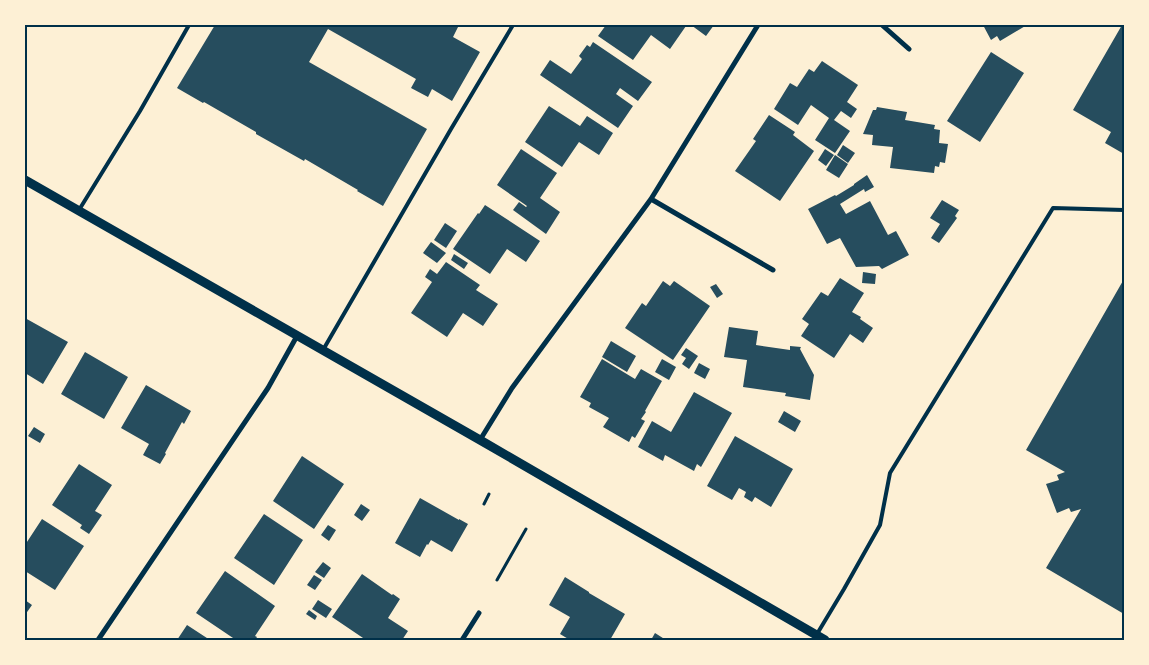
<svg xmlns="http://www.w3.org/2000/svg" width="1149" height="665" viewBox="0 0 1149 665" font-family="Manrope,sans-serif">
  <rect width="100%" height="100%" fill="#fdf0d5"/>
  <path fill="#264d5e" d="M215,25H459L453,37L480,52L452,101L432,89L428,97L411,88L416,79L328,29L309,62L427,129L383,206L357,191L358,190L305,159L304,161L256,134V132L204,102L203,103L177,88Z
    M606,25H684L686,26L670,49L651,35L633,60L598,36Z
    M691,25H714L706,36Z
    M983,25H1027L1000,41L997,36L991,40Z
    M1122,25H1124V154L1105,143L1111,132L1073,110Z
    M593,42L652,82L638,101L620,88L616,94L633,106L618,128L540,75L550,60L571,74L582,59L579,56L587,45L590,47Z
    M991,52L1024,73L980,142L947,121Z
    M822,61L858,85L847,102L857,109L851,118L841,111L834,120L850,131L835,153L815,140L829,118L811,105L798,125L774,109L790,83L797,87L809,69L814,72Z
    M549,106L580,126L587,116L613,133L599,155L579,142L562,167L525,142Z
    M877,107L907,112L905,120L935,125L934,129L940,130L939,143L948,144L945,163L940,162L939,167L935,166L934,173L890,168L893,147L872,145L873,135L863,134L873,110H876Z
    M769,115L795,132L793,135L814,151L780,201L735,171L756,141L753,139Z
    M843,145L855,153L848,163L837,155Z
    M521,149L557,173L540,198L560,212L546,234L513,210L519,202L526,207L527,206L497,185Z
    M825,149L834,155L826,166L818,160Z
    M835,155L848,164L839,178L826,170Z
    M867,175L874,187L865,192L864,189L840,204L846,214L870,201L888,235L896,231L909,255L882,269L879,266L856,267L840,238L827,244L808,209L835,195L836,196L854,185V184Z
    M942,200L959,210L955,216L957,218L939,243L931,238L940,224L930,218Z
    M485,205L540,241L526,262L507,249L490,274L453,249L478,213L479,214Z
    M445,223L457,231L446,248L434,240Z
    M431,242L446,253L437,263L423,253Z
    M454,254L468,263L464,269L451,260Z
    M446,262L480,285L476,290L498,304L483,326L463,313L447,337L411,313L432,282L425,277L430,269L437,274Z
    M863,272L876,274L875,284L862,283Z
    M840,278L864,293L852,312L861,317L860,319L873,328L863,343L850,334L834,358L801,336L809,324L802,319L821,292L828,296Z
    M1124,279V614L1046,568L1081,509L1071,512L1069,508L1057,513L1046,484L1059,480L1057,475L1065,472L1026,450Z
    M663,281L670,286L674,281L710,306L673,360L625,328L642,303L646,306Z
    M716,284L723,294L717,298L710,287Z
    M25,318L68,342L43,384L25,373Z
    M729,327L758,331L756,345L790,350V346L801,347L800,349L814,375L810,400L785,396L786,393L743,387L747,360L724,357Z
    M611,341L636,356L627,372L602,357Z
    M686,348L698,356L689,369L682,364L686,358L681,355Z
    M85,352L128,377L104,419L61,394Z
    M602,359L635,379L641,369L662,381L645,411L646,412L641,419L645,421L635,438L632,436L629,442L603,427L609,418L589,407L591,403L580,397Z
    M662,359L676,367L669,380L655,372Z
    M699,363L710,369L705,379L694,373Z
    M146,385L191,411L184,424L182,422L165,453L166,454L160,464L143,455L149,444L121,428Z
    M694,392L732,413L701,467L697,464L694,471L665,455L663,461L638,447L652,421L671,432Z
    M784,411L801,421L795,432L778,422Z
    M34,427L45,434L40,443L28,436Z
    M735,436L793,469L771,507L755,497L752,502L744,497L746,492L739,488L732,500L707,486Z
    M302,456L344,484L314,529L273,501Z
    M79,464L112,485L95,511L102,515L89,534L80,528L82,525L52,505Z
    M420,498L459,520V519L468,524L452,552L431,540L428,545L427,544L420,557L395,543Z
    M361,504L370,510L362,521L354,515Z
    M264,514L303,540L274,585L234,558Z
    M42,519L84,546L55,590L25,571V545Z
    M328,525L336,530L329,541L321,535Z
    M323,562L331,568L324,578L315,572Z
    M225,571L275,606L255,636L257,637L255,640H236L196,613Z
    M362,574L392,595L393,594L400,599L388,618L408,631L402,640H366L332,617Z
    M314,575L322,580L315,590L307,585Z
    M565,577L589,592V593L625,614L610,640H570L560,634L570,617L549,605Z
    M25,600L32,605L25,615Z
    M318,600L332,609L326,618L312,609Z
    M309,610L317,616L315,620L306,614Z
    M187,625L210,640H177Z
    M655,633L666,640H651Z"/>
  <g fill="none" stroke-linecap="round" stroke-linejoin="round">
    <path stroke="#003049" stroke-width="3" d="M484,504L489,494
      M497,580L526,529"/>
    <path stroke="#003049" stroke-width="4" d="M79,210L140,111L189,25
      M323,350L451,129L513,25
      M817,634L844,589L880,525L890,473L1053,208L1124,210"/>
    <path stroke="#003049" stroke-width="5" d="M882,25L909,49
      M651,199L773,270
      M480,440L512,388L651,199L758,25
      M98,640L268,388L297,336
      M462,640L479,613"/>
    <path stroke="#003049" stroke-width="9" d="M25,180L480,440L825,640"/>
  </g>
  <rect width="1149" height="665" fill="none" stroke="#fdf0d5" stroke-width="52"/>
  <rect x="26" y="26" width="1097" height="613" fill="none" stroke="#003049" stroke-width="2"/>
</svg>
